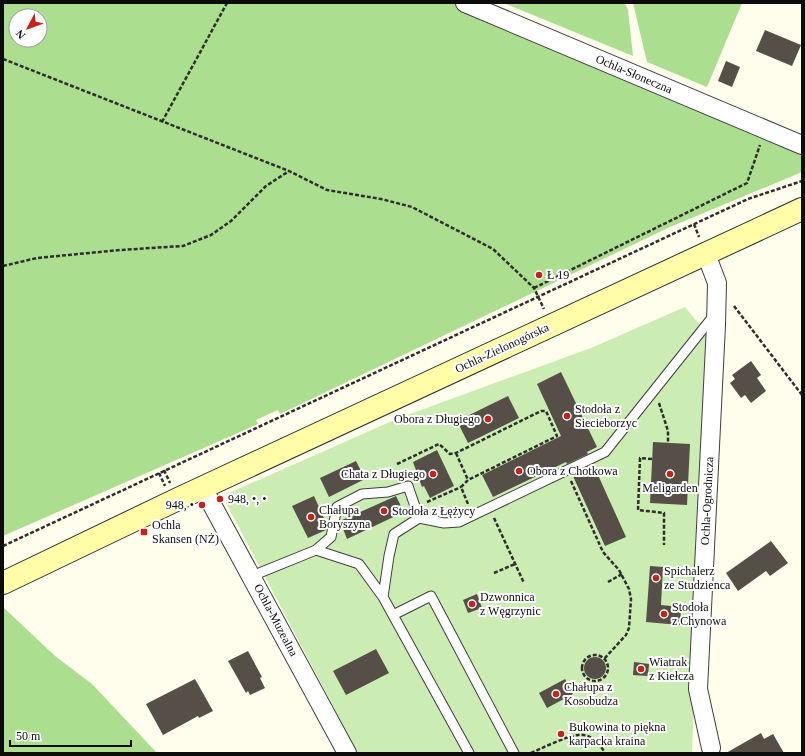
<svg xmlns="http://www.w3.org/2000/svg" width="805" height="756" viewBox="0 0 805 756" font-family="Georgia,serif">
  <rect width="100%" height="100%" fill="#fffdec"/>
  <path fill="#cbecb2" d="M685,307L707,334L692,753H358L226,503L229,493L399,418L591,348Z"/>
  <path fill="#acde90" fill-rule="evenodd" d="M3,3H452L802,150V172L670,227L280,414L278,410L256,420L258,424L3,536ZM16,16H40V40H16Z
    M625,3L628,10L633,56L506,4Z
    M633,3H742L707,87L647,62Z
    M3,607L55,656L92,684L157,753H3Z"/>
  <path fill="#564f48" d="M765,30L801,45L792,66L756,51Z
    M726,61L740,67L732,87L718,81Z
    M751,361L761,375L757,378L766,391L751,403L745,395L741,398L730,383L735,379L732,375Z
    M561,372L597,447L587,452L588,454L567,464L566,462L493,497L482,475L561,436L537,384Z
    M508,396L519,418L468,443L457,421Z
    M653,442L690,444L687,505L650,503Z
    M437,450L454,486L430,498L424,486L422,487L413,462Z
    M356,461L365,479L329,497L320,478Z
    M593,464L626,537L605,546L572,474Z
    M314,496L327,525L326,530L308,538L292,506Z
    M396,496L404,512L347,539L340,521Z
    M771,541L788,563L770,576L766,571L738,591L726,573Z
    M650,566L663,567L661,605L681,607L680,625L646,622Z
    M477,594L482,608L468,613L463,600Z
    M376,649L389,673L346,695L333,671Z
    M248,651L262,677L260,678L265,688L250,695L248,691L246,693L228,661Z
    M584 668a11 11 0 1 1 22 0a11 11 0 1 1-22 0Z
    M634,662L649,664L648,676L633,675Z
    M195,679L213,711L199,718L198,716L163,735L146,704Z
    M565,679L573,694L547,708L539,693Z
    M761,733L764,739L773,734L784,753H726Z"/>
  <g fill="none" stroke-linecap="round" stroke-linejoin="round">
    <g stroke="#3f3f3f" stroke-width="11">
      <path id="lane" d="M316,550L359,564L383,597L389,556L394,534L419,518L444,523L459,522L605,452L715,314
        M252,576L316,550L331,537L337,507L362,494L388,492L408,486L419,518
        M383,597L469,753
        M393,615L431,596L514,753"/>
    </g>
    <g stroke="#3f3f3f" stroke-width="20">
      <path id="street" d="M465,3L802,145
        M706,254L717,283L716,325L698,689L711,748
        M203,488L347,753"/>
    </g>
    <g stroke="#2e2e2e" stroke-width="24">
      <path id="secondary" d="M3,583L178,499L802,209"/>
    </g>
    <path stroke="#2e2e2e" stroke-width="2.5" stroke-dasharray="4 2" stroke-linecap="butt" d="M3,59L289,171L327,190L381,199L412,207L493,249L534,288L544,309
      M162,122L227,3
      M694,224L699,237
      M3,266L37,258L120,250L183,246L211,235L231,221L266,186L289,171
      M534,288L747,183L760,145
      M734,306L802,395
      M659,403L668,431V443
      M456,453L468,480
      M652,459L640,458L638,510L664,513V545
      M397,464L439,444L450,454L456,453L541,411H546L557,436L468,480L461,487L468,504
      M164,470L170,483
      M159,473L165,486
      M571,481L603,552L619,570L629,589L631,599L629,628L626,635L604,659
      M427,502L461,487
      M494,518L524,583
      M3,546L748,199L802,181
      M494,573L515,564
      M608,582L622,574
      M582 668a13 13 0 1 1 26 0a13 13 0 1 1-26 0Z
      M531,753C542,748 567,736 578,735C590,733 600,744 605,753"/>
    <use href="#lane" stroke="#fff" stroke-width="9"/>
    <use href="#street" stroke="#fff" stroke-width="18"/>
    <use href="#secondary" stroke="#fffda7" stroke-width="22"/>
  </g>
  <g fill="#c7211a" stroke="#fff" stroke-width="1.5">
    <circle cx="539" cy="275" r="4"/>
    <circle cx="567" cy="416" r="4"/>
    <circle cx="488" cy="419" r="4"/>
    <circle cx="519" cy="471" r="4"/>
    <circle cx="433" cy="474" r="4"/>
    <circle cx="670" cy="474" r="4"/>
    <circle cx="220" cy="499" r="4"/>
    <circle cx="202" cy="505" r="4"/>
    <circle cx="384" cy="511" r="4"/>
    <circle cx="311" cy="517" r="4"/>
    <rect x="140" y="528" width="8" height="8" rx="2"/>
    <circle cx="656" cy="578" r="4"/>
    <circle cx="472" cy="604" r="4"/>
    <circle cx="664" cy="614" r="4"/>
    <circle cx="641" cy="669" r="4"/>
    <circle cx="556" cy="694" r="4"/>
    <circle cx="561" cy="734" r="4"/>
  </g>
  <g text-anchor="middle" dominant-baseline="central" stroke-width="4" stroke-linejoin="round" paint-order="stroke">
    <g font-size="12" fill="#0c0c0c" stroke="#fff">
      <text transform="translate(634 74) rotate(23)">Ochla-Słoneczna</text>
      <text transform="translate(502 348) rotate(-25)">Ochla-Zielonogórska</text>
      <text transform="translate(707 501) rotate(-87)">Ochla-Ogrodnicza</text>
      <text transform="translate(276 620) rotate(62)">Ochla-Muzealna</text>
    </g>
    <g font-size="12" fill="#0c0c0c" stroke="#fff" text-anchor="start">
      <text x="547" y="275">Ł 19</text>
      <text x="575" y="409">Stodoła z<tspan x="575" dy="14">Siecieborzyc</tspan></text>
      <text x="480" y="419" text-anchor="end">Obora z Długiego</text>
      <text x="527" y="471">Obora z Chotkowa</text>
      <text x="425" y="474" text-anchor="end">Chata z Długiego</text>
      <text x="670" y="488" text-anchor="middle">Meligarden</text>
      <text x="228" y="499">948, •, •</text>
      <text x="194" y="505" text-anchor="end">948, •</text>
      <text x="319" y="510">Chałupa<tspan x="319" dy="14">Boryszyna</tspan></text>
      <text x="392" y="511">Stodoła z Łężycy</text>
      <text x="152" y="525">Ochla<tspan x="152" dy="14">Skansen (NŻ)</tspan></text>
      <text x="664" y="571">Spichalerz<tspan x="664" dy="14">ze Studzienca</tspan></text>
      <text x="480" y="597">Dzwonnica<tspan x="480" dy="14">z Węgrzynic</tspan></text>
      <text x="672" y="607">Stodoła<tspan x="672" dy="14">z Chynowa</tspan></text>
      <text x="649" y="662">Wiatrak<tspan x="649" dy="14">z Kiełcza</tspan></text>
      <text x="564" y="687">Chałupa z<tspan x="564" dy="14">Kosobudza</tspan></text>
      <text x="569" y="727">Bukowina to piękna<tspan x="569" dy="14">karpacka kraina</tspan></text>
    </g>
  </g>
  <rect width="805" height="756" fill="none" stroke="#0c0c0c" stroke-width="8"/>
  <g transform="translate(28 28) rotate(229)"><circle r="19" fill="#ffffff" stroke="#9e9e9e"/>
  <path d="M0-3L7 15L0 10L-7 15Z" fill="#c7211a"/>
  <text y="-6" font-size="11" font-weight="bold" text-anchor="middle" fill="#0c0c0c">N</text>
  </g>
  <path d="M10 740v6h121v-6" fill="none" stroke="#0c0c0c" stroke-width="2"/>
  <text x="16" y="740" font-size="12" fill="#0c0c0c" stroke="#ffffff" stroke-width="3" paint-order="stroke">50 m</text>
</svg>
